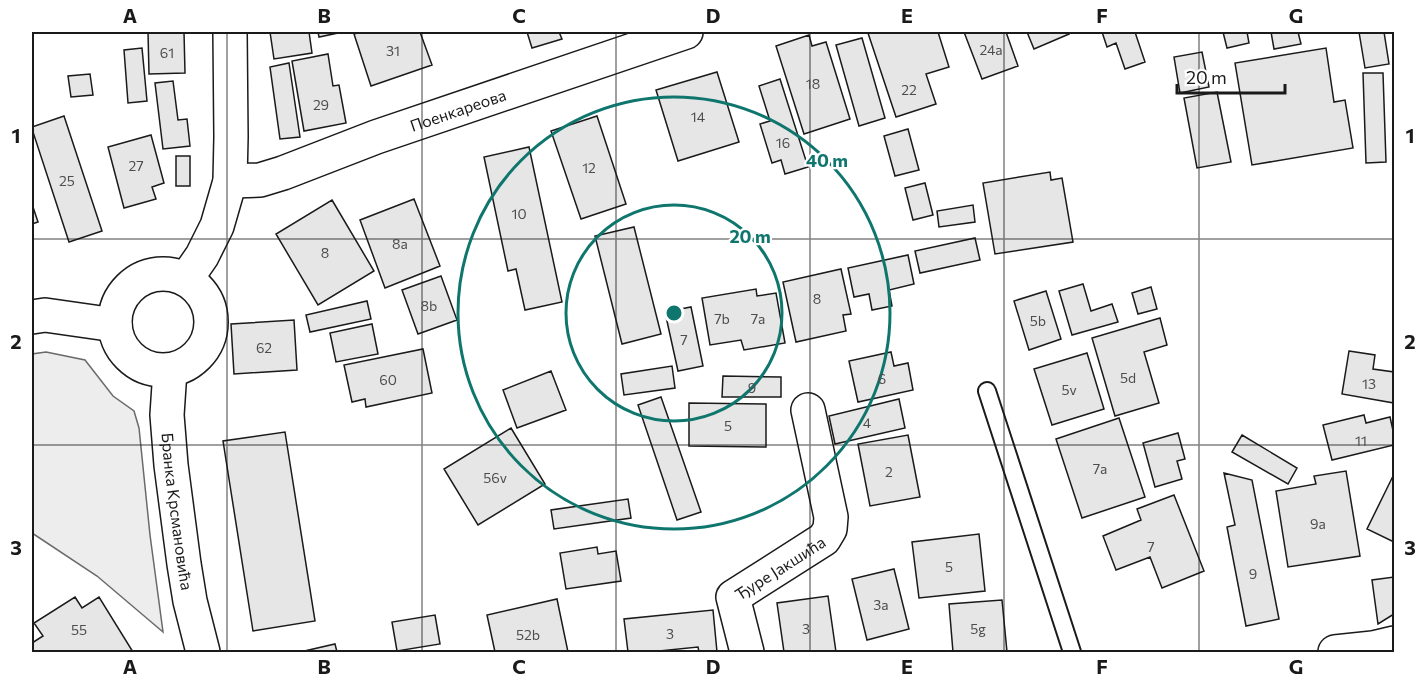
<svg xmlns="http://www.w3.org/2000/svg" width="1426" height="684" viewBox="0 0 1426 684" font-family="Commissioner,sans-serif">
  <rect width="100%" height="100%" fill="#fff"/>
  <path fill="#ededed" stroke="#6a6a6a" stroke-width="1.5" d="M46,352L85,360L113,396L134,411L139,428L150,535L163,632L97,576L32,533V354Z"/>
  <path fill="#e6e6e6" stroke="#1a1a1a" stroke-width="1.5" d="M148,32H184L185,73L149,74Z
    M270,32H309L312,53L274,59Z
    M318,32H337L338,33L319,37Z
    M361,32H420L432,65L371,86L354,34Z
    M527,32H559L562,39L532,48Z
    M874,32H938L949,67L926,74L936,104L896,117L868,33Z
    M964,32H1006L1018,66L982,79Z
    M1027,32H1068L1069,34L1034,49Z
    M1102,32H1135L1145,62L1125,69L1116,43L1107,47Z
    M1223,32H1247L1249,43L1227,48Z
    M1271,32H1298L1301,44L1274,49Z
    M1359,32H1384L1389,64L1365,68Z
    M809,35L812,46L826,42L850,119L804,134L776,46Z
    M862,38L885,118L859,126L836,45Z
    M142,48L147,101L128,103L124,50Z
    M1326,48L1334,102L1345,100L1353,148L1252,165L1235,63Z
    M1202,52L1209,87L1180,93L1174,57Z
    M328,54L333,86L339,85L346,123L304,131L292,61Z
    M289,63L300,137L280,139L270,67Z
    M717,72L739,142L678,161L656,90Z
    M1363,73H1383L1386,162L1366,163Z
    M90,74L93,95L71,97L68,76Z
    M780,79L808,167L785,174L781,160L772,163L760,124L770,121L759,86Z
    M173,81L178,120L187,119L190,146L163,149L155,83Z
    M1217,92L1231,162L1197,168L1184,98Z
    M64,116L102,231L69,242L32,129V127Z
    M597,116L626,204L581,219L551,131Z
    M908,129L919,170L895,176L884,136Z
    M151,135L164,183L152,187L156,199L124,208L108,147Z
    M529,147L562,302L525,310L516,269L508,271L484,157Z
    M176,156H190V186H176Z
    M1050,172L1051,180L1062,178L1073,242L995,254L983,183Z
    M925,183L933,215L913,220L905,188Z
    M414,199L440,266L385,288L360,220Z
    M332,200L374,271L318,305L276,234Z
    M32,204L38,222L32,224Z
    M973,205L975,222L939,227L937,211Z
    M634,227L661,334L622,344L595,236Z
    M975,238L980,260L920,273L915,251Z
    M908,255L914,284L889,290L892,306L872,310L869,294L854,297L848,268Z
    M841,269L851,314L843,315L846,331L796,342L783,282Z
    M441,276L457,320L418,334L402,290Z
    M1083,284L1091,311L1112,304L1118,322L1072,335L1059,291Z
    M1151,287L1157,309L1138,314L1132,293Z
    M756,289L757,296L776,293L785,343L744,350L741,340L710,345L702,298Z
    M1046,291L1061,339L1029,350L1014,301Z
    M367,301L371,319L310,332L306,315Z
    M691,307L703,366L678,371L665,312Z
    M1160,318L1167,345L1144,352L1159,403L1115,416L1092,338Z
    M294,320L297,370L234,374L231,324Z
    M372,324L378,354L336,362L330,333Z
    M423,349L432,393L366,407L365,399L352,402L344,365Z
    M1349,351L1375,355L1373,369L1394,372V403L1342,394Z
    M891,352L894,366L908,363L913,390L858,402L849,361Z
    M1087,353L1104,409L1052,425L1034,369Z
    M672,366L675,388L624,395L621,374Z
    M551,371L566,410L517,428L503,390Z
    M723,376L781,377V397H722Z
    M661,397L701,512L677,520L638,405Z
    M899,399L905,428L835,444L829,416Z
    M689,403L766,404V447L689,446Z
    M1364,415L1366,423L1390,417L1394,435V445L1332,460L1323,425Z
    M1119,418L1145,497L1082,518L1056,439Z
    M511,428L545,484L478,525L444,469Z
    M285,432L315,621L253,631L223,441Z
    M1178,433L1185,459L1177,461L1182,479L1155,487L1143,443Z
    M908,435L920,497L870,506L858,444Z
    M1242,435L1297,468L1288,484L1232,452Z
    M1346,471L1360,556L1288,567L1276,491L1316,484L1314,476Z
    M1224,473L1252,480L1279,619L1246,626L1227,527L1235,525Z
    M1394,474V542L1367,529Z
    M1174,495L1204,571L1162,588L1150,557L1116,570L1103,536L1141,520L1137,509Z
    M628,499L631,518L554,529L551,510Z
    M979,534L985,591L919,598L912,542Z
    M597,547L598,554L616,551L621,581L566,589L560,553Z
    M894,569L909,629L867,640L852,579Z
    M1394,577V614L1378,624L1372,580Z
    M828,596L836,652H784L777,603Z
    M75,597L82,608L99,597L133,652H34L32,648V643L43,636L34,623Z
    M557,599L568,652H495L487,615Z
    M1002,600L1007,652H953L949,604Z
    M713,610L717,652H699L698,647L649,652H628L624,619Z
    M435,615L440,644L397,651L392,622Z
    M335,644L337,652H300Z"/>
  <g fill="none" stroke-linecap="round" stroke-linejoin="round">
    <g stroke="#1a1a1a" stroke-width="20">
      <path id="service" d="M987,391L1072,652"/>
    </g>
    <g stroke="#1a1a1a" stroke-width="36">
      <g id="minor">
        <path id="s1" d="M230,181L260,180L283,173L376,137L686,32"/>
        <path id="s2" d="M747,652L733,597L824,539L830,529L831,517L808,410"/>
        <path d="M1335,652L1373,648L1394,643"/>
      </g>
    </g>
    <g stroke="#1a1a1a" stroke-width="36">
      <g id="tertiary">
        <circle cx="163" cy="322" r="48"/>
        <path d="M186,279L202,256L217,226L230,181L231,137L230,32"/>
        <path d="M32,317L45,315L115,325"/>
        <path id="s3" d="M170,370L167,415L171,465L184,564L190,601L203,652"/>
      </g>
    </g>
    <use href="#service" stroke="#fff" stroke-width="16"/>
    <use href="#minor" stroke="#fff" stroke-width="33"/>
    <use href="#tertiary" stroke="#fff" stroke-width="33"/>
  </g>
  <path fill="none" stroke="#1a1a1a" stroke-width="1.5" stroke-opacity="0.55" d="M227,32V652M422,32V652M616,32V652M810,32V652M1004,32V652M1199,32V652M32,239H1394M32,445H1394"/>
  <g fill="none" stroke="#0f766e" stroke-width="3">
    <circle cx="674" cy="313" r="108"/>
    <circle cx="674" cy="313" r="216"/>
  </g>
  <g text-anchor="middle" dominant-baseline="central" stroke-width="4.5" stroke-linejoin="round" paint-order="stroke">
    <g font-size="14" fill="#4d4d4d">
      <text x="991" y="49">24a</text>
      <text x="393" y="50">31</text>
      <text x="167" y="52">61</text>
      <text x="813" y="83">18</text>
      <text x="909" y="89">22</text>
      <text x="321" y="104">29</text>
      <text x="698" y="116">14</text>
      <text x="783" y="142">16</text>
      <text x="136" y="165">27</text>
      <text x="589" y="167">12</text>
      <text x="67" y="180">25</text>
      <text x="519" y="213">10</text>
      <text x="400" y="243">8a</text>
      <text x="325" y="252">8</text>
      <text x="817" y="298">8</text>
      <text x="429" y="305">8b</text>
      <text x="722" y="318">7b</text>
      <text x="758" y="318">7a</text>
      <text x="1038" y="320">5b</text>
      <text x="684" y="339">7</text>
      <text x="264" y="347">62</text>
      <text x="1128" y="377">5d</text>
      <text x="882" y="378">6</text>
      <text x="388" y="379">60</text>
      <text x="1369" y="383">13</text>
      <text x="752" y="387">9</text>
      <text x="1069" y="389">5v</text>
      <text x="867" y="422">4</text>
      <text x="728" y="425">5</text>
      <text x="1361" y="440">11</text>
      <text x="1100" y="468">7a</text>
      <text x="889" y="471">2</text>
      <text x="495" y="477">56v</text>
      <text x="1318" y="523">9a</text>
      <text x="1151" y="546">7</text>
      <text x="949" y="566">5</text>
      <text x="1253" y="573">9</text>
      <text x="881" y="604">3a</text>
      <text x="806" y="628">3</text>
      <text x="978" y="628">5g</text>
      <text x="79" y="629">55</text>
      <text x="670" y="633">3</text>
      <text x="528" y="634">52b</text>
    </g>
    <g font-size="16" fill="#1a1a1a" stroke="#fff">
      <text stroke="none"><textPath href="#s1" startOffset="240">Поенкареова</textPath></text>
      <text stroke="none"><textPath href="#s3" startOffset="142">Бранка Крсмановића</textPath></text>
      <text stroke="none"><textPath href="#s2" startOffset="112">Ђуре Јакшића</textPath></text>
    </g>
  </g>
  <circle cx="674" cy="313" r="9" fill="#0f766e" stroke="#fff" stroke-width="3"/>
  <g font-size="18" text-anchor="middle" font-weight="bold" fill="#0f766e" stroke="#fff" stroke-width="4.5" stroke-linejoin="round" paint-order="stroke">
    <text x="827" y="167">40 m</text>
    <text x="750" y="243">20 m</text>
  </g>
  <rect width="1426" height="684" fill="none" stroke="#ffffff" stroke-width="66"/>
  <path d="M1177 84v9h108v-9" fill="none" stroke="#1a1a1a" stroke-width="3"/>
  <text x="1186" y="84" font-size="18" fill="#1a1a1a" stroke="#ffffff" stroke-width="4.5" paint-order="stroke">20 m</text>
  <rect x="33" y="33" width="1360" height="618" fill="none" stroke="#1a1a1a" stroke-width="2"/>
  <g font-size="20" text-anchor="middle" font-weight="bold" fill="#1a1a1a">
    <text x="130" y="23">A</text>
    <text x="324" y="23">B</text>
    <text x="519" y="23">C</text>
    <text x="713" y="23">D</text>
    <text x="907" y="23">E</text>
    <text x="1102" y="23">F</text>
    <text x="1296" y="23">G</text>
    <text x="16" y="143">1</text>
    <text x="1410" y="143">1</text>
    <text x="16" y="349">2</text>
    <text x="1410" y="349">2</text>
    <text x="16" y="555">3</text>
    <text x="1410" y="555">3</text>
    <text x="130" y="674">A</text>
    <text x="324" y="674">B</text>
    <text x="519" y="674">C</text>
    <text x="713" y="674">D</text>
    <text x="907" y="674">E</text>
    <text x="1102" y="674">F</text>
    <text x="1296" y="674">G</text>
  </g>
</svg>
